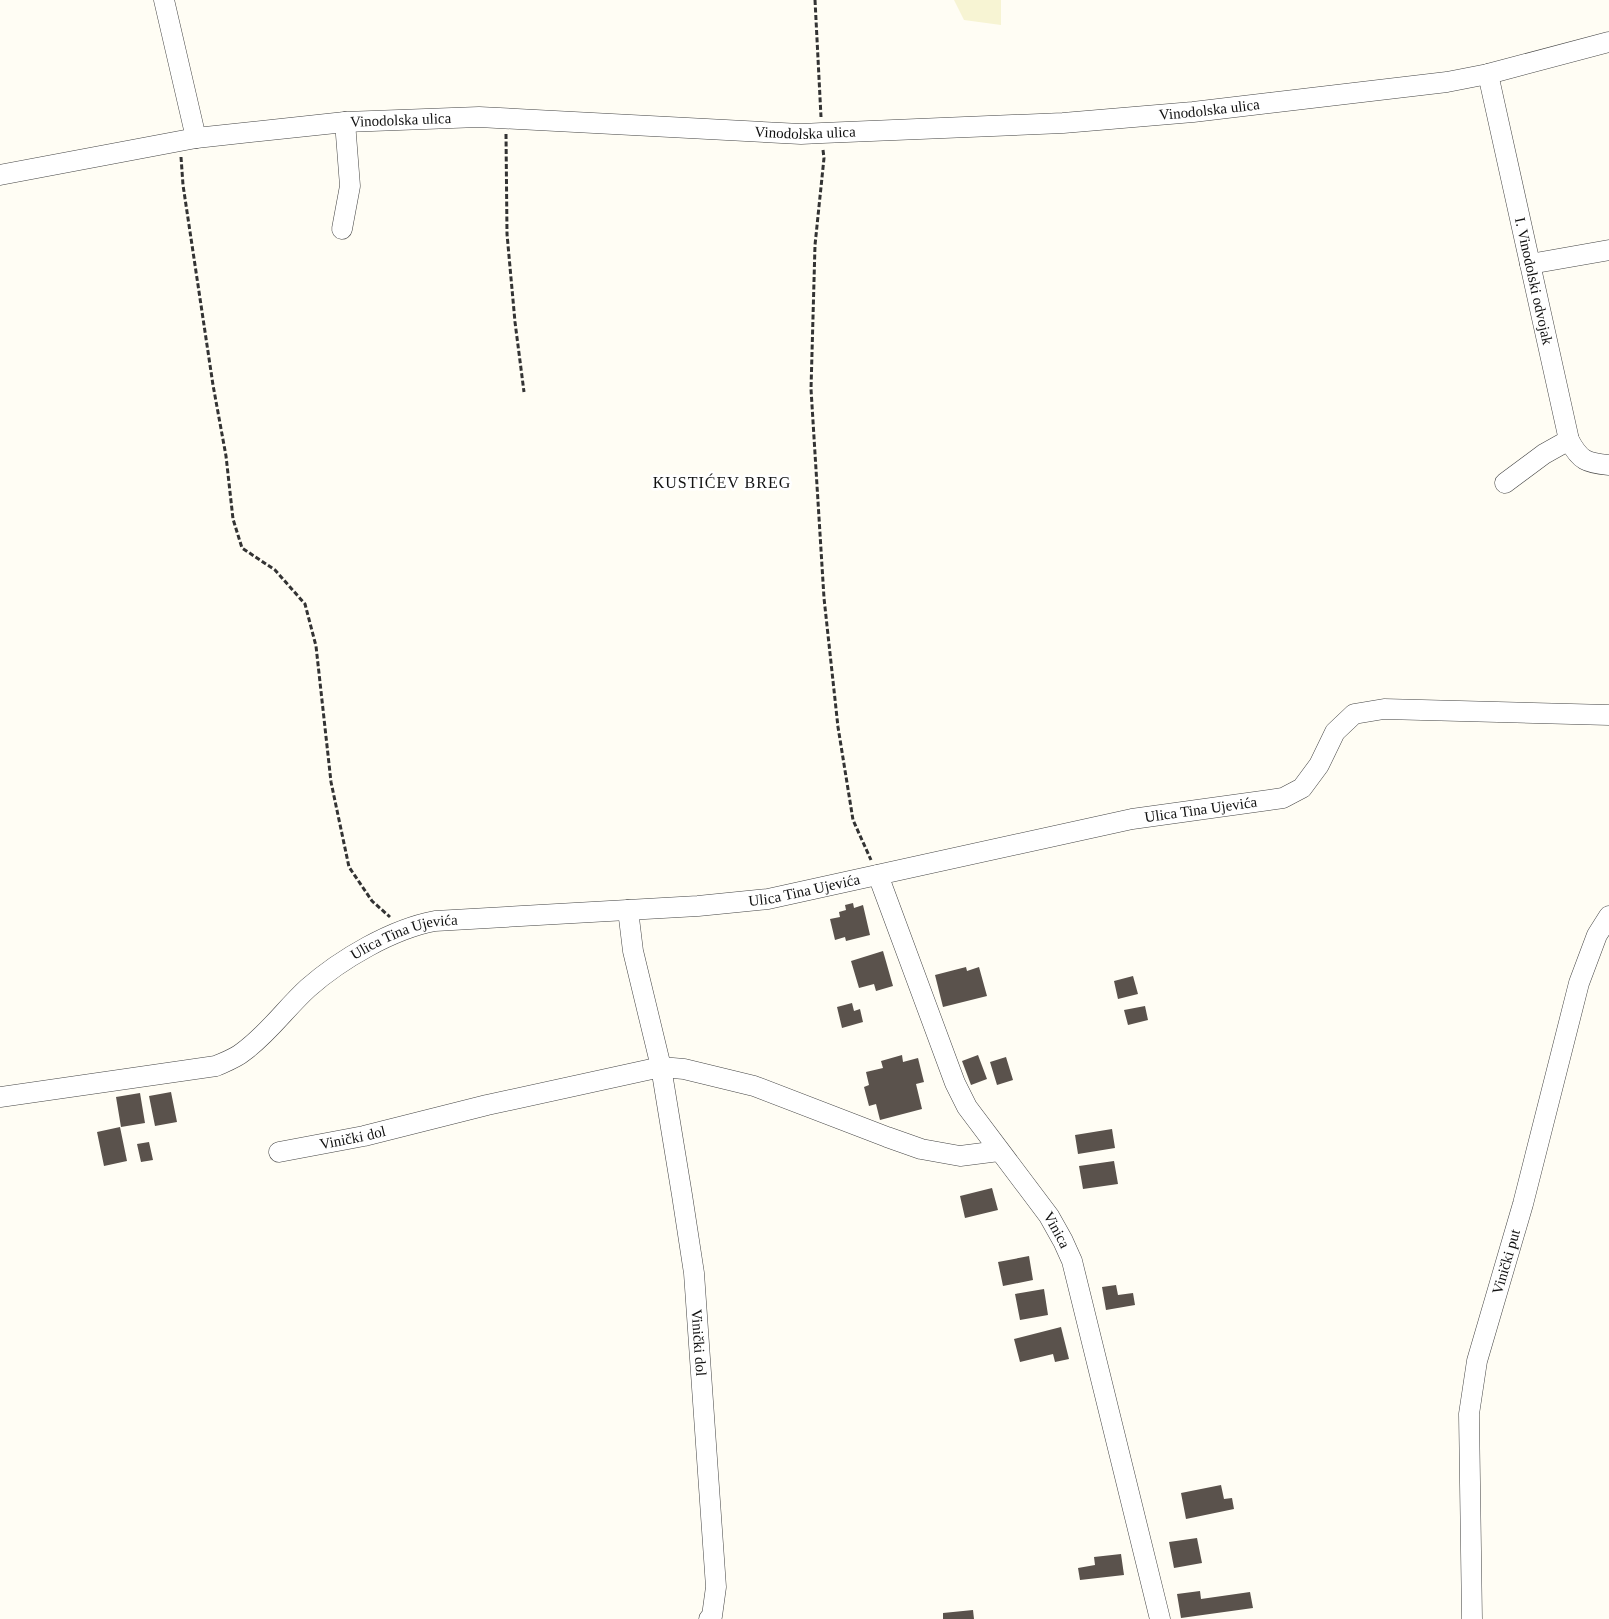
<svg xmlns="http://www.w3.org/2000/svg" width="1609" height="1619" viewBox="0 0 1609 1619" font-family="Georgia,serif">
  <rect width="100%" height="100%" fill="#fffdf4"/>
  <path fill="#f7f4d3" d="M954,0H1001V25L964,20Z"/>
  <path fill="#5a524c" d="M853,903L854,908L863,905L870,935L846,941L845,937L835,940L830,919L840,917L839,912L846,910L845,905Z
    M883,951L893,986L876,991L874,984L859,988L851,961Z
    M966,967L967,971L979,967L987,996L943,1007L935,975Z
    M1133,976L1138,994L1118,999L1114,981Z
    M852,1003L854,1011L860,1009L863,1022L842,1028L837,1007Z
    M1145,1006L1148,1020L1128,1025L1124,1010Z
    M902,1055L903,1062L918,1058L924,1082L916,1084L922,1109L880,1120L876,1104L869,1106L864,1087L869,1085L866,1072L883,1068L881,1061Z
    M978,1055L987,1079L971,1085L962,1061Z
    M1006,1057L1013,1080L997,1085L990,1062Z
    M171,1092L177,1122L155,1126L149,1096Z
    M140,1093L145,1123L121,1127L116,1097Z
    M120,1127L127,1161L104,1166L97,1132Z
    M1112,1129L1115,1148L1078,1154L1075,1135Z
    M149,1142L153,1160L141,1162L137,1144Z
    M1114,1161L1118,1184L1083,1189L1079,1166Z
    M992,1188L998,1210L965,1218L960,1196Z
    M1029,1256L1033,1280L1003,1286L998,1262Z
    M1116,1285L1118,1295L1133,1293L1135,1305L1106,1310L1102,1287Z
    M1044,1289L1048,1315L1020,1320L1015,1294Z
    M1061,1327L1069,1359L1055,1362L1053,1354L1020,1362L1014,1339Z
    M1221,1485L1224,1499L1232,1498L1234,1509L1186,1519L1181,1493Z
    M1197,1538L1202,1563L1174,1568L1169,1542Z
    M1121,1554L1124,1575L1080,1580L1078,1568L1095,1565L1094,1557Z
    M1200,1591L1201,1599L1250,1592L1253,1608L1181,1618L1177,1594Z
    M973,1610L974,1619H943V1613Z"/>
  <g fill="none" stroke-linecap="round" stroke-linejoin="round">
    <g stroke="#444" stroke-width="21">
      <g id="minor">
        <path d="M164,0L196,138"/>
        <path id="s1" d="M1488,74L1569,440C1580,461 1587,463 1609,465"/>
        <path id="s2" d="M0,175L196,138L345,122L479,117L801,134L822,133L1063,123L1193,112L1447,82L1488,74L1609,42"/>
        <path d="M342,229L350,186L345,122"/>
        <path d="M1530,264L1609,250"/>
        <path d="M1505,483L1544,454L1569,440"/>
        <path id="s3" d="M878,875L955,1083L967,1107L1049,1216L1063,1241L1072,1261L1160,1619"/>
        <path id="s4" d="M628,910L633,951L661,1067L682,1195L694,1273L716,1587L712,1616L709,1619"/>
        <path id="s5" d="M0,1097L216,1066C225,1062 236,1058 243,1052C268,1034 286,1008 308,988C341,959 392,929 435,921L698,906L768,899L1132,819L1283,798L1302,788L1319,765L1335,732L1354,714L1384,709L1609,715"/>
        <path id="s6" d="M279,1152L364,1136L487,1105L661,1067L684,1069L754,1086L887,1137L921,1149L960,1156L999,1151"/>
        <path id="s7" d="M1472,1619L1469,1414L1477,1361L1523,1204L1579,983L1597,935L1609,916"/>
      </g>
    </g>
    <path stroke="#333" stroke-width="3" stroke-dasharray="5 2.5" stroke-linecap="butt" d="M815,0L821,117
      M506,134L507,234L515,322L524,392
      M823,150L824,158L815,245L811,389L824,598L838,727L853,820L871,860
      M181,157L183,185L213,385L226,456L233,519L242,548L275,570L305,604L316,646L331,782L349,867L372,901L390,917"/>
    <use href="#minor" stroke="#fff" stroke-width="20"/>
  </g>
  <g text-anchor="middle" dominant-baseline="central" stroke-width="5" stroke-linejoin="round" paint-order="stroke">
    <g font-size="15" fill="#111" stroke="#fff">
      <text stroke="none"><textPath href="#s2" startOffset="1215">Vinodolska ulica</textPath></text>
      <text stroke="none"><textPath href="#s2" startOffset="405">Vinodolska ulica</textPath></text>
      <text stroke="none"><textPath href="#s2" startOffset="810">Vinodolska ulica</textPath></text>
      <text stroke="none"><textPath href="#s1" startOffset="212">I. Vinodolski odvojak</textPath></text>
      <text stroke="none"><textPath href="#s5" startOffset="1261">Ulica Tina Ujevića</textPath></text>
      <text stroke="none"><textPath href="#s5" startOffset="856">Ulica Tina Ujevića</textPath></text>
      <text stroke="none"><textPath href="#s5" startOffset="451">Ulica Tina Ujevića</textPath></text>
      <text stroke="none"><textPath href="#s6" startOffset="75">Vinički dol</textPath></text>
      <text stroke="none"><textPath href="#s3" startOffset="401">Vinica</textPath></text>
      <text stroke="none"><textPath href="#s7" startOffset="362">Vinički put</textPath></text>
      <text stroke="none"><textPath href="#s4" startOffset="439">Vinički dol</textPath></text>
    </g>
    <g font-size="16" letter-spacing="1" fill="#111" stroke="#fff">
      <text x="722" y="482">KUSTIĆEV BREG</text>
    </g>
  </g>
</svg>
